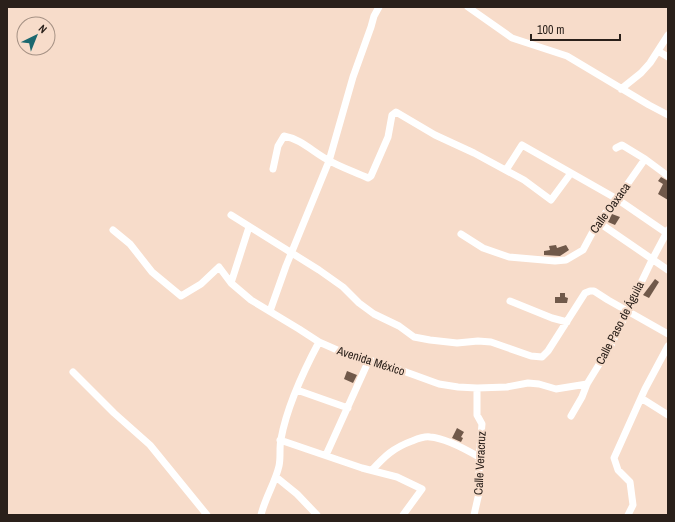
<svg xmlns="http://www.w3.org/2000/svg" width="675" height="522" viewBox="0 0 675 522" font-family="'Archivo Narrow',sans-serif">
  <rect width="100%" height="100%" fill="#f7dcca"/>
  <path fill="#70594a" d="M661,177L668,181V200L658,194L663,184L658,181Z
    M612,214L620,217L615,225L608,222Z
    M556,245L557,248L566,245L569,250L560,256L544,255V251L550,250L549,246Z
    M655,279L659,282L649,298L643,295Z
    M560,293H565V297L568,298L567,303H555V297H560Z
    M347,371L357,375L353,383L344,379Z
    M457,428L464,432L461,437L463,438L461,442L452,438Z"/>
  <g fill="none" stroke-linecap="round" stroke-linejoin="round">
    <path stroke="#fff" stroke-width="7" d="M468,7L512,38L567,56L649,105L668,115
      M658,51L668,57
      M621,89L641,73L650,63L668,35
      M616,148L622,145L645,159L668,176
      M273,169L278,146L284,136C301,139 313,152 328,160C340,167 355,172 368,178L371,176L388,137L392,115L396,112L435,135L474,153L524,180L551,200L571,173
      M506,170L522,145L617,199L668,234
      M231,215L319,270L343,287L359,303L374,314L399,326L414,337L430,340L457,343L478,341L491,342L531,356L542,357L548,351L585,293L590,291H594L608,300L668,334
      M598,222L668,270
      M249,227L231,283L251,300L299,329L319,342L344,353L384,364L439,384L458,387L477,388L507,387L528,383L539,384L556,389L587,384
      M113,230L130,244L152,272L181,296L201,284L219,267L231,283
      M461,234L483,248L509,257L555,261L566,260L583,250L598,222L617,199L645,159
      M510,301L552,318L567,322
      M270,311L286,266L329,161L353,77L371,27L374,16L379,7
      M73,372L114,413L150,445L207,515
      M297,390L348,408
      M641,398L668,415
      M571,416L582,397L587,384L611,345L652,260L668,230
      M280,440L362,468L397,477L422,489L403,515
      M326,455L369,360
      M372,470C385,456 393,448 412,441C417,439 424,436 430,437C444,438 467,450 479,457
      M276,477L297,494L317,515
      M261,515C265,498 275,483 279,466C281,457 279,448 281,439C287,406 303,372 319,342
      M474,515L479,493V457L482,424L477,415V388
      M628,515L633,505L630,482L618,470L614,458L645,389L668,346"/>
  </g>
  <g text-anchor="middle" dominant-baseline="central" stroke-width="4" stroke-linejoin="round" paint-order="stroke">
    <g font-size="12" fill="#2a201a" stroke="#f7dcca">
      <text transform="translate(610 208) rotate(-54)">Calle Oaxaca</text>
      <text transform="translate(620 323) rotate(-63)">Calle Paso de Águila</text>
      <text transform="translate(371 361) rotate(18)">Avenida México</text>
      <text transform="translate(480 463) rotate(-87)">Calle Veracruz</text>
    </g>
  </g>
  <rect width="675" height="522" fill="none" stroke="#2a201a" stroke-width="16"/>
  <g transform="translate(36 36) rotate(43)"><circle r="19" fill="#f7dcca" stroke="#a59184"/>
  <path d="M0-3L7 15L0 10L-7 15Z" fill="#1b686f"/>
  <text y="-6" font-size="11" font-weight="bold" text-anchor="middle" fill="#2a201a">N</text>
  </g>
  <path d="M531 34v6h89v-6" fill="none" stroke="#2a201a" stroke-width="2"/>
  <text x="537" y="34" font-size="12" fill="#2a201a" stroke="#f7dcca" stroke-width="3" paint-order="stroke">100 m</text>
</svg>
